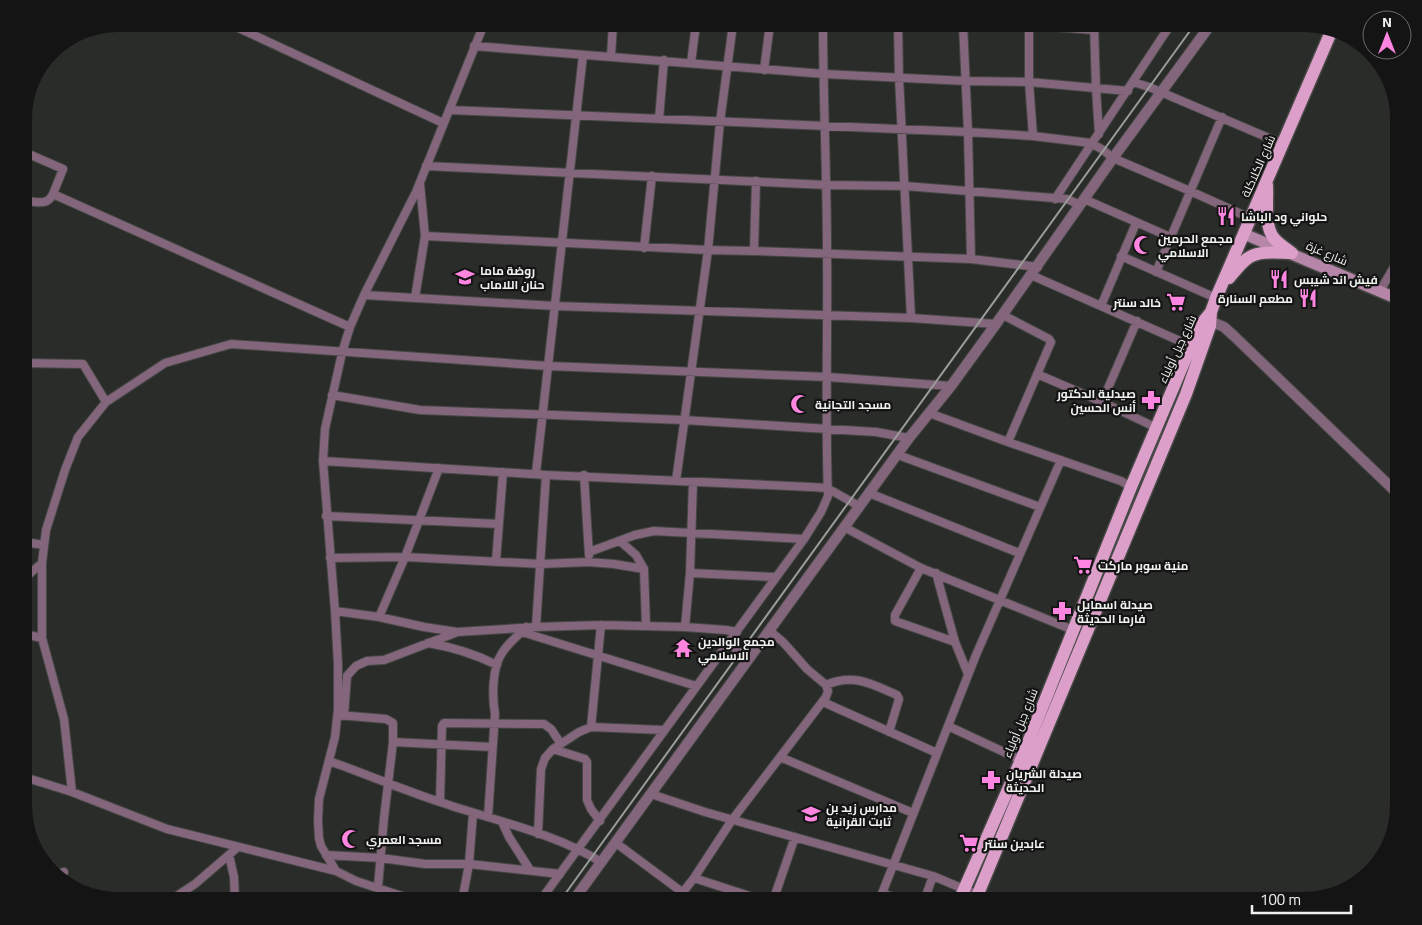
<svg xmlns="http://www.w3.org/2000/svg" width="1422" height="925" viewBox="0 0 1422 925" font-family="Georgia,Cairo,serif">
  <rect width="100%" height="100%" fill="#2a2c29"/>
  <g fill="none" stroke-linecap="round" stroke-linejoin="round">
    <g stroke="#464845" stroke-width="10">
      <path id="minor" d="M230,24L443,123
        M898,24L899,77L911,318
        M963,24L968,132L971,259
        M1018,24L1094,30
        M1029,24V82L1033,136
        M1094,24L1096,89L1099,134
        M474,46L824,74L966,81L1029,82L1128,91
        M611,56L613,24
        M691,63L696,24
        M764,70L770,24
        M1133,82L1149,87L1283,144
        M449,110L968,132L1033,136L1091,143L1103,150L1113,158L1190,191L1250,218
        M659,119L664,60
        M24,152L63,169L53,194L350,327
        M426,166L827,185L905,186L1067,199L1080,205
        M1055,199L1171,24
        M1084,199L1170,237
        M24,201C36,201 47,207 53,194
        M425,236L708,250L754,251L971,259L1038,267
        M644,248L652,176
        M754,251L756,181
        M1121,256L1216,298
        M1156,272L1222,117
        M1031,275L1191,346
        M1380,291L1398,260
        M364,295L555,306L911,318L996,324
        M415,298L425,236L420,184
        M1101,306L1136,223
        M1003,315L1049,339L1051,342L1008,442
        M24,363L83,364L106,402
        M1037,374L1102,402L1157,428
        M332,395L420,410L684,420L876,432L909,438
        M1102,402L1137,321
        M929,413L1008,442L1121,481L1131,487
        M898,455L1040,507
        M323,461L546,475L811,487L827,488L859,506
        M536,473L583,55
        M584,475L589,555
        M676,481L708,250L720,122L733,24
        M869,493L1019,553
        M326,516L499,524
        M844,527L921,568L1073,630
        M620,541L636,555L644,569L646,625
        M24,542L44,545
        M589,552L635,535L654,531L804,539
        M330,558L405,557L541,564L588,562L614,564L644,569
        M496,561L503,472
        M921,568L895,615V621L955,642
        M690,573L775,577
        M936,573L955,642L968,674
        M24,583L27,576L42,563
        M335,611L379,617L424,627L457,632L536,627L601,625L685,627L726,630L737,632
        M379,617L405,557L439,468
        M536,627L546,475
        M685,627L690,573L693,482
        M522,632L696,686
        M24,634L42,638
        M428,643C452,647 475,654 497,665
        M728,644L750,658
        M826,685C855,673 871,684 897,695L899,699L889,732
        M823,702L937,753
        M338,715L386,719L393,723V742L384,818L378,887
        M344,716L347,676L356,666L367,661L384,660L455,633
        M948,726L1021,760
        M591,727L601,625
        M393,742L492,747
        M553,749L585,759L587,762V800L591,809L600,821
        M780,757L913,813
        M329,761C366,774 403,790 440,802C492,820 555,833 601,862
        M24,777L72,792L167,829L336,871L356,881L417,901
        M72,792L64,719L42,638V563L46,530L65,470L78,437L106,402L165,363L231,344L548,366L828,377L951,386
        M651,794L705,812L933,876L978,895
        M440,802L442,726L444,723L544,724L551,729L561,744
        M488,817L495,714C492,696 492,668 502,653C508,643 518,636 526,627
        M502,822L509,837L530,870
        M538,834L541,769L545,758L553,749L579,732L591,727L663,730
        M616,843L682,892
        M229,855L234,877L235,901
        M326,855L381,858L425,864H469L560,874
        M336,871L321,846L319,838L318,821L319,799L335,737L338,709V664L335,611L323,461L325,429L342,353L350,327L364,295L416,192L484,24
        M56,875L64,872
        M694,878L765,901
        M882,893L903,901
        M169,901L195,884L238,847
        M462,901L469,864L473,813
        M540,901L804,539L821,512L828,496C825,414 828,332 827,251C827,175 823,99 823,24
        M676,901L694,878L732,820L826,697L828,691L826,685L807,669L783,642L770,631
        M773,901L795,837
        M879,901L976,655L1061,460
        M924,901L933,876"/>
    </g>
    <g stroke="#464845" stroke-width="12">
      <path id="tertiary" d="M1205,319L1224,327L1234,336L1398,494
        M573,901L909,438L951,386L996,324L1113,158L1211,24"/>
    </g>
    <g stroke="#464845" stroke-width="14">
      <path id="secondary" d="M1244,234L1398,299"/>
    </g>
    <g stroke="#464845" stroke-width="15">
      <path id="primary" d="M1267,185C1268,201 1264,224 1273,237C1278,244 1286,248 1292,253
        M1229,278C1235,271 1241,263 1248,258C1260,250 1279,253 1292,253
        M959,901L1021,760L1131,487L1191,346L1202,323L1211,312
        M975,901L1186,394L1210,326L1211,312L1216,298L1331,32"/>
    </g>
    <use href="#minor" stroke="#83667b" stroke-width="8"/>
    <use href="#tertiary" stroke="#83667b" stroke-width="10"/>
    <use href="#secondary" stroke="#b586a7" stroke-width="11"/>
    <use href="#primary" stroke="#dc9fca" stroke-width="12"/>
    <path stroke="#9a9c99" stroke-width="2" d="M560,901L1195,24"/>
  </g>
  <defs>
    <g id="restaurant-bare" transform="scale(1.5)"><path d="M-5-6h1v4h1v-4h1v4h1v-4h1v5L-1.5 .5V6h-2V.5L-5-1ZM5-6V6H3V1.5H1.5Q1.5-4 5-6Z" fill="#fe85e0" stroke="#131413" stroke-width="2.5" paint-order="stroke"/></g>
    <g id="mosque-bare" transform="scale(1.5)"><path d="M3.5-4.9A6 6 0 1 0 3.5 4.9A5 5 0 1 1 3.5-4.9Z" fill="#fe85e0" stroke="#131413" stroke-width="2.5" paint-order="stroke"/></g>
    <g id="school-bare" transform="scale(1.5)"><path d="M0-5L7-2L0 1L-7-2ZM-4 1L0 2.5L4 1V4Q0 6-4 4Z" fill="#fe85e0" stroke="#131413" stroke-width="2.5" paint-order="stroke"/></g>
    <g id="supermarket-bare" transform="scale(1.5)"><path d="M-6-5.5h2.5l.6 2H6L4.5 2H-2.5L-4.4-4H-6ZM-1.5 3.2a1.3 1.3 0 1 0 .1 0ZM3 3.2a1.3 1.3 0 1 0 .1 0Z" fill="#fe85e0" stroke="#131413" stroke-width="2.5" paint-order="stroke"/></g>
    <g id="pharmacy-bare" transform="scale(1.5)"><path d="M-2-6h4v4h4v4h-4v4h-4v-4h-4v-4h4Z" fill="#fe85e0" stroke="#131413" stroke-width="2.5" paint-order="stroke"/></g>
    <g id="temple-bare" transform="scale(1.5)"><path d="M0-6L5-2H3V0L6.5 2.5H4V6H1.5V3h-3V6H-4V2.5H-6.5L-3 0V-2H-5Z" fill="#fe85e0" stroke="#131413" stroke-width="2.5" paint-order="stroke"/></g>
  </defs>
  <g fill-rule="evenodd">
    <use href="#restaurant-bare" x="1226" y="216"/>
    <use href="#mosque-bare" x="1143" y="245"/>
    <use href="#school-bare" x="465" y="277"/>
    <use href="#restaurant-bare" x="1279" y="279"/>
    <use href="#restaurant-bare" x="1308" y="298"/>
    <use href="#supermarket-bare" x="1176" y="302"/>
    <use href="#pharmacy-bare" x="1151" y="400"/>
    <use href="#mosque-bare" x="800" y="404"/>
    <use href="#supermarket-bare" x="1083" y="565"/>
    <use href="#pharmacy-bare" x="1062" y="611"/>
    <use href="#temple-bare" x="683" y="648"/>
    <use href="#pharmacy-bare" x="991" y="780"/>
    <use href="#school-bare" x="811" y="814"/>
    <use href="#mosque-bare" x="351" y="839"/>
    <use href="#supermarket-bare" x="969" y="843"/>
  </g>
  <g text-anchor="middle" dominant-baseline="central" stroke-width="4.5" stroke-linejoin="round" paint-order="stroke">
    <g font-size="12" fill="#eff1ee" stroke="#131413">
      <text transform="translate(1258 166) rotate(-66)">شارع الكلاكلة</text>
      <text transform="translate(1327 253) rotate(23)">شارع غزة</text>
      <text transform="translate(1177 349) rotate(-65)">شارع جبل أولياء</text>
      <text transform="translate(1020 723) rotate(-68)">شارع جبل أولياء</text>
    </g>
    <g font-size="12" font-weight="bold" fill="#eff1ee" stroke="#131413" text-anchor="start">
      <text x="1241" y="216">حلواني ود الباشا</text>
      <text x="1158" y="238">مجمع الحرمين<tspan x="1158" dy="14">الاسلامي</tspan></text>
      <text x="480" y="270">روضة ماما<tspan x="480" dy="14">حنان اللاماب</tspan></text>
      <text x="1294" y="279">فيش اند شيبس</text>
      <text x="1293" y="298" text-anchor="end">مطعم السنارة</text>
      <text x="1161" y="302" text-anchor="end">خالد سنتر</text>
      <text x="1136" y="393" text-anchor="end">صيدلية الدكتور<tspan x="1136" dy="14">أنس الحسين</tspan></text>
      <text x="815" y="404">مسجد التجانية</text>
      <text x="1098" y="565">منية سوبر ماركت</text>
      <text x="1077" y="604">صيدلة اسمايل<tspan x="1077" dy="14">فارما الحديثة</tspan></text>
      <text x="698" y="641">مجمع الوالدين<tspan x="698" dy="14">الاسلامي</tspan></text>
      <text x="1006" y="773">صيدلة الشريان<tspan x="1006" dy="14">الحديثة</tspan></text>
      <text x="826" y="807">مدارس زيد بن<tspan x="826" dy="14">ثابت القرانية</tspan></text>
      <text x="366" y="839">مسجد العمري</text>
      <text x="984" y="843">عابدين سنتر</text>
    </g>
  </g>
  <path d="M0 0H1422V925H0ZM118 32H1304A86 86 0 0 1 1390 118V806A86 86 0 0 1 1304 892H118A86 86 0 0 1 32 806V118A86 86 0 0 1 118 32Z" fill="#131413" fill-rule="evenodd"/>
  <g transform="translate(1387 35)"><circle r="24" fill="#131413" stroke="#6b6c6b"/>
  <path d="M0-4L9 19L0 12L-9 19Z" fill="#fe85e0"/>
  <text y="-8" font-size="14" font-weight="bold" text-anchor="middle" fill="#eff1ee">N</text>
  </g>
  <path d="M1252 905v8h99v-8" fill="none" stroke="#eff1ee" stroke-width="2.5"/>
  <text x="1260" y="905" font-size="15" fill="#eff1ee" stroke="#131413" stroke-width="4" paint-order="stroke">100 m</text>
</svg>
